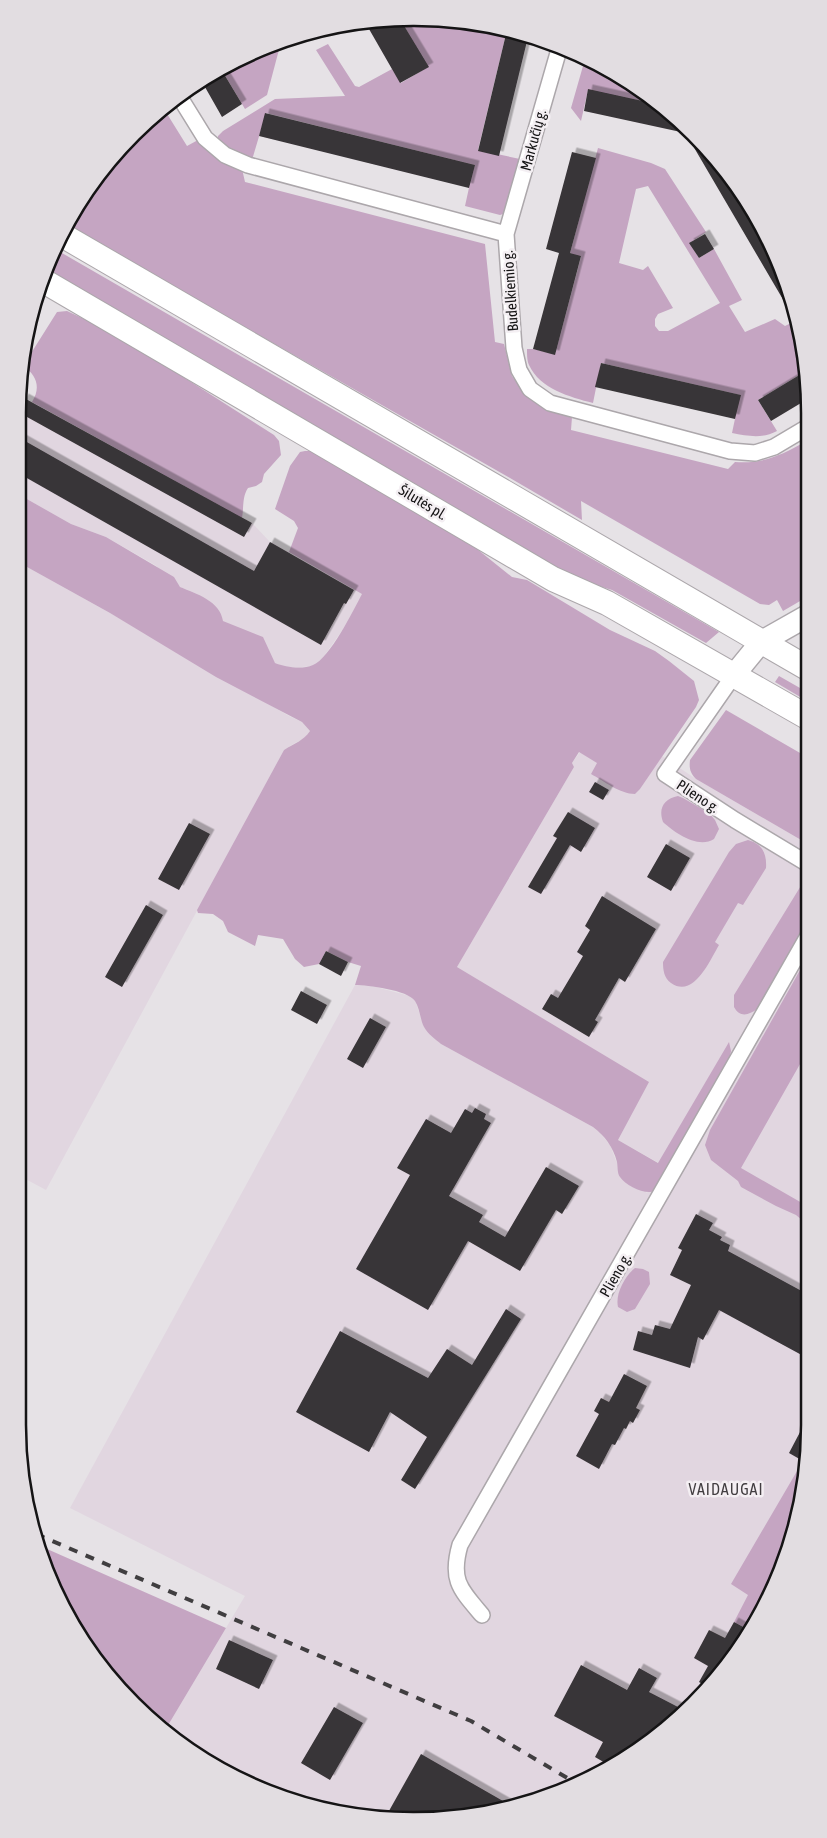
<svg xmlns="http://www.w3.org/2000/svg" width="827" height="1838" viewBox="0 0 827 1838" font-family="'Asap Condensed',sans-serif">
  <defs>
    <filter id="shadow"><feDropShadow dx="4.5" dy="-4.5" stdDeviation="0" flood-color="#0004"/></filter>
  </defs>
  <rect width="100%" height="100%" fill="#e6e2e6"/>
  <path fill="#e1d6e0" d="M19,393L24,398L252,523L270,542L363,594L343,629L322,659L312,666L302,667H285L275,663L270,655L237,627L223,621L197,594L180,587L155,565L106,537L71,524L18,494V413Z
    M18,562L110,613L289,716L302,722L310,731L304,739L295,743L284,750L46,1190L18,1175Z
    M580,752L598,763L592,774L640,789L662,756L696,779L808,844L809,1425L802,1502L779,1576L711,1686L611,1768L490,1813L413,1820L337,1813L216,1768L167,1727L245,1596L70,1508L355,985L372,986L410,996L415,1000L424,1027L441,1044L593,1127L600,1133L610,1145L616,1161L647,1193L729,1042L659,1163L618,1140L648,1082L457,967L574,767L572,763Z"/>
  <path fill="#c5a5c2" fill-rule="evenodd" d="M413,18L490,25L507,30L478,150L520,159L506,213L500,215L465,206L474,165L266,113L252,160L217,143L218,136L223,131L275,99L345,96L316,50L328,44L355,86L359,87L392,69L401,83L428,67L400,19Z
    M281,42L267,95L245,109L221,69L262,48Z
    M585,59L654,99L661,105L588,90L581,121L571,108Z
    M164,109L187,146L198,140L242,169L245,182L485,244L495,342L504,344L512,376L522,390L544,408L572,417L571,430L728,469L735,462C764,464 781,455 805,442L807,597L783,611L777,600L769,605L760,604L581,501L582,520L510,478L111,251L68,225L84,194L133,134Z
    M598,148L651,163L665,169L706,232L690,243L699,258L714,249L742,300L729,306L745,332L775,319L785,326L795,321L806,362V371L758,400L777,431C762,439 748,436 732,433L740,395L601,363L593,403C570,397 540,389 529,365C527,361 527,354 527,349H533L555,354L581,257L570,253ZM648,186L720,303L668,331H659L655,326V319L658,314L673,308L648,266L643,270L619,263L636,189Z
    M55,249L719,632L706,643L612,590L562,575L44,274L48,262Z
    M67,311L129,340L177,373L274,435L279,441L281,455L264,474L262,482L256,486L248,488C242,497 244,507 242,518L32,402C41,388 37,375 23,366L57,312Z
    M305,451H312L477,549L512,577L527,580L610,630L655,651L669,661L694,681L699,700L696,707L640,789L635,794C620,794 604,781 591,774L597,763L579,752L572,763L574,767L457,967L649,1082L618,1140L658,1163L729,1042L731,1051L729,1061L655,1191C645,1195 626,1186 620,1177C617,1173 618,1167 617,1162C613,1147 605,1136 593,1127L441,1044C435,1039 428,1034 424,1027C420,1019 420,1009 415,1001C408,990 367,985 355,985L361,966L348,962L326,951L319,964L304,967L295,959L283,939L258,935L255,946L228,932L223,921L213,914L198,913L197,910L284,750C295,743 303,741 310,731L302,722L216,677L110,613L18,562V494L71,524L106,537L174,577L180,587C197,594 220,601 223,621L263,637L275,663C285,667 302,670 313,665C330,658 353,611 362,594L289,552L298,528L294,521L275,509L290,466L300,452Z
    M779,676L807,692V701L775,682Z
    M726,710L807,757L808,844L696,779C690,773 689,768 690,760Z
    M678,796L683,798L709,813L715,820L719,829L714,839C698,849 675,833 663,822C658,808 664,799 678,796Z
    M748,840C762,844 767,853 766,868L743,905L738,903L715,942L719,945C710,960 694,999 671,983C664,978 663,970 663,962L729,852L736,844Z
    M805,881H808V920L757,1009C749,1015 740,1018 734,1007V995L802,884Z
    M808,956V1050L741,1168L809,1207V1226L796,1215L776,1206L741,1187L738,1181L711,1160L705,1145L710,1130Z
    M635,1268L643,1269L649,1272L650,1284L635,1309L627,1312L618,1307C615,1294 625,1276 635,1268Z
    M807,1454L802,1502L779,1576L747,1629L734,1622L748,1595L731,1584Z
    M38,1545L226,1628L167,1727L116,1685L70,1622L39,1552Z"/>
  <path fill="#383437" filter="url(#shadow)" d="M400,19L429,67L400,83L365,22Z
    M507,30L528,37L499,156L478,151Z
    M221,69L242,104L222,117L201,80Z
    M588,89L661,105L690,134L584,111Z
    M265,113L475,165L469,188L259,136Z
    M692,137L727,172L779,262L791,307L788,308L689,139Z
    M572,152L596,158L570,253L581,256L555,355L533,349L559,253L546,249Z
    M705,234L714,249L699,258L689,243Z
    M601,363L741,395L735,419L595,387Z
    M806,371V400L771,421L758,400Z
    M24,398L252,523L244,537L18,412Z
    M18,437L254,571L270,542L354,590L346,604L344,603L321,645L18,473Z
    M595,782L609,790L603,800L589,792Z
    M568,812L595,828L581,852L570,845L541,894L528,887L557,838L553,836Z
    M189,823L210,834L179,890L158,879Z
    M666,844L690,858L671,891L647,877Z
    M602,896L656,929L625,982L619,978L595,1020L598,1022L589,1037L542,1009L551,994L558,998L583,956L577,952L590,930L585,926Z
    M146,905L163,915L122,987L105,977Z
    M326,951L348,962L341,976L319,964Z
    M301,991L327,1005L317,1024L291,1010Z
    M370,1018L386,1027L363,1068L347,1059Z
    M475,1108L486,1114L484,1119L491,1123L449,1196L483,1215L479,1222L505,1237L546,1167L579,1186L562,1214L556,1210L520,1271L468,1241L428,1310L356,1269L410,1175L397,1168L426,1119L451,1133L465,1109L472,1113Z
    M696,1214L713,1223L709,1230L722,1237L720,1240L730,1245L728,1251L809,1295V1359L719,1310L703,1340L698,1337L690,1368L633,1350L638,1331L652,1335L655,1325L670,1329L691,1285L670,1275L682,1250L678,1248Z
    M506,1309L521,1319L415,1489L401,1480L427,1437L390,1412L369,1452L296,1412L340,1331L428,1378L447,1349L472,1365Z
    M624,1374L647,1386L636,1408L640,1410L633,1423L630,1421L626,1429L624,1428L615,1445L612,1444L599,1469L576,1456L599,1414L594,1411L601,1398L609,1402Z
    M809,1415L807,1454L803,1461L789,1453Z
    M734,1622L747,1629L709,1688L699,1682L708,1666L694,1658L709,1630L725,1638Z
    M229,1640L273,1660L259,1689L216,1669Z
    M581,1665L627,1690L639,1668L657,1678L649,1692L678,1707L672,1718L612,1767L595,1757L603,1742L554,1716Z
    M334,1707L363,1723L330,1780L301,1763Z
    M421,1754L510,1805L490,1813L413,1820L385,1818Z"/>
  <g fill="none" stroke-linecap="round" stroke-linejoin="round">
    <g stroke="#aca7ab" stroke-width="18">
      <path id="street" d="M560,46L506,234L514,348L519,370L530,389L550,403L730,451L755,453L774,447L806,428
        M179,96L205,138L225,155L248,165L506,234
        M734,675L665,774L735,820L808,864
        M482,1615C460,1589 450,1580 460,1545L808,936"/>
    </g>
    <g stroke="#aca7ab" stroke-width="24">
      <path id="secondary" d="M734,675L761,642L807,616"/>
    </g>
    <g stroke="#aca7ab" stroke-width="26">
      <path id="primary" d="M62,235L807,668
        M42,280L553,579L607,603L807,717"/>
    </g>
    <use href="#street" stroke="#fff" stroke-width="15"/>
    <use href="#secondary" stroke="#fff" stroke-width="21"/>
    <use href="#primary" stroke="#fff" stroke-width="24"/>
    <path stroke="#403e40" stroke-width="4" stroke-dasharray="9 9" stroke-linecap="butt" d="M36,1534L471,1721L574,1782"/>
  </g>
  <g text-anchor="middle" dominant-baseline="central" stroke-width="5" stroke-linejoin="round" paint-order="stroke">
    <g font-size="15" fill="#151415" stroke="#f4eff3">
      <text transform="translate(533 140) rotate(-75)">Markučių g.</text>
      <text transform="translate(510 291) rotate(-94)">Budelkiemio g.</text>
      <text transform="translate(423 502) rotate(31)">Šilutės pl.</text>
      <text transform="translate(698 796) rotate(33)">Plieno g.</text>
      <text transform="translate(615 1275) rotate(-60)">Plieno g.</text>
    </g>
    <g font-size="16" letter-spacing="1" fill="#423e41" stroke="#f4eff3">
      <text x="726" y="1489">VAIDAUGAI</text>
    </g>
  </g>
  <path d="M0 0H827V1838H0ZM413 26H414A387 387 0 0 1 801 413V1425A387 387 0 0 1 414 1812H413A387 387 0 0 1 26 1425V413A387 387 0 0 1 413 26Z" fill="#e2dde1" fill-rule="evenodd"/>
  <path fill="none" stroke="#151415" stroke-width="2.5" d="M413 26H414A387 387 0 0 1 801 413V1425A387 387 0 0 1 414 1812H413A387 387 0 0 1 26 1425V413A387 387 0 0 1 413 26Z"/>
</svg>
